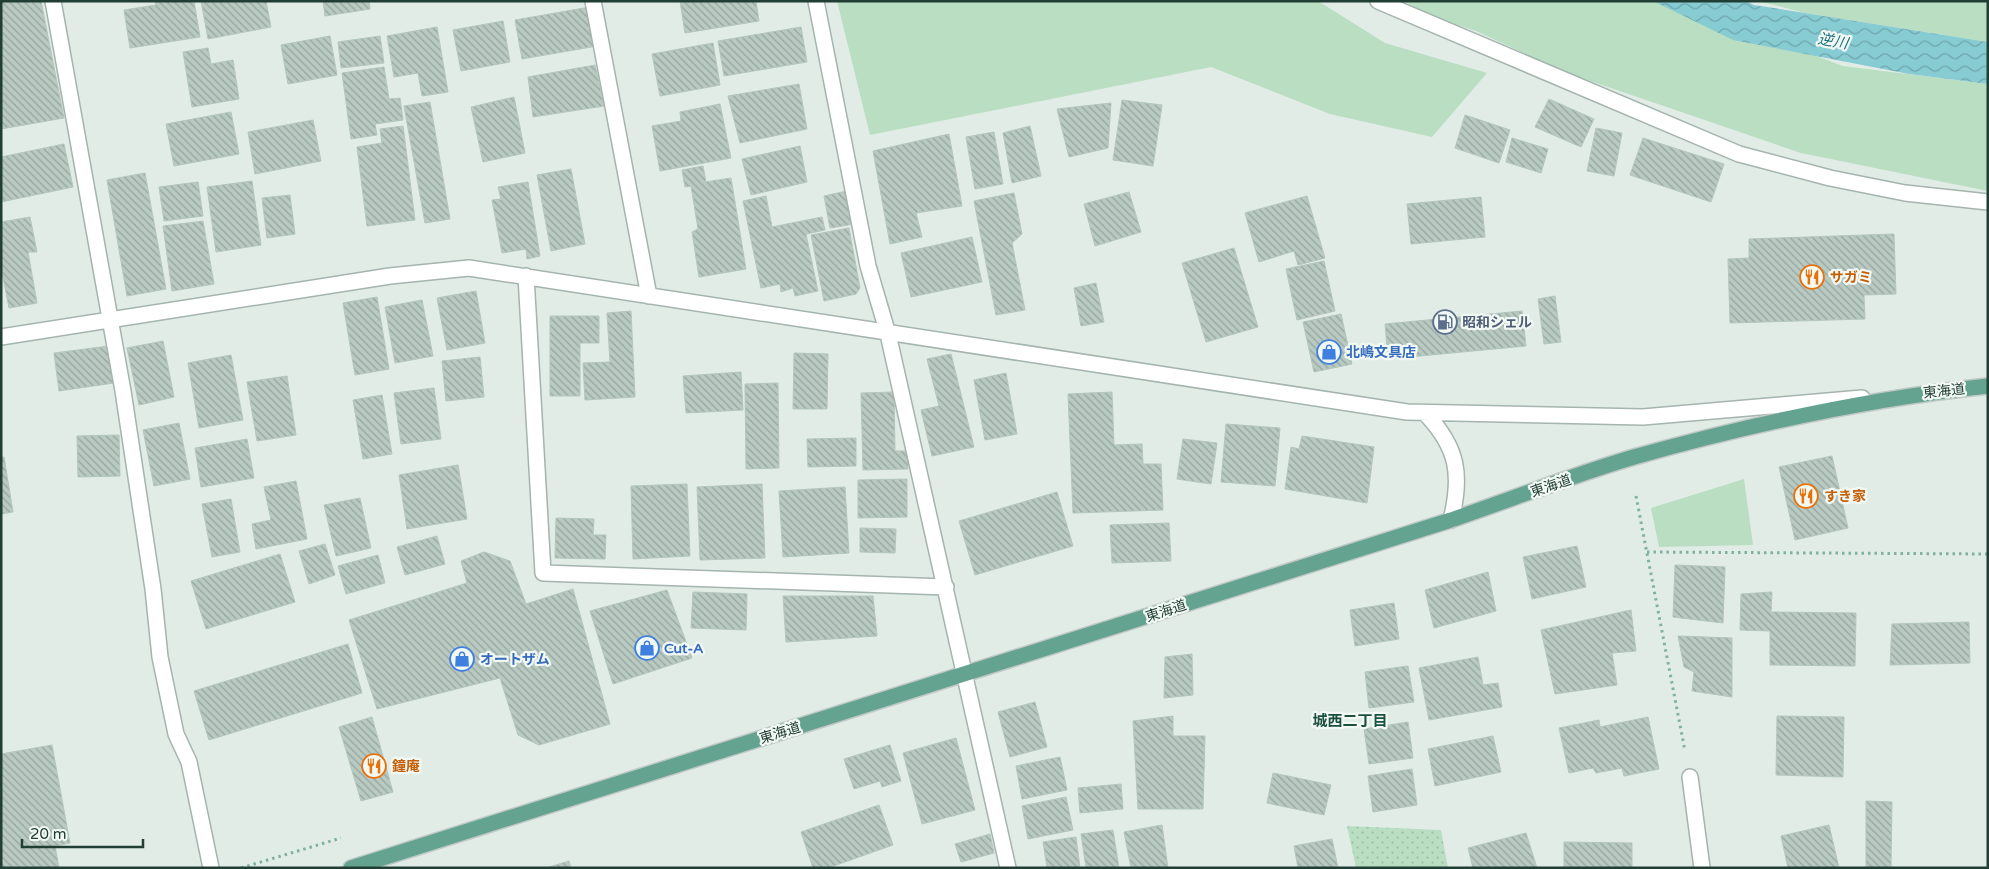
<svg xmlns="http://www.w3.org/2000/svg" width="1989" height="869" viewBox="0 0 1989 869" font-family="'Varela Round','Noto Sans JP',sans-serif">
  <defs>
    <pattern id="park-dots" width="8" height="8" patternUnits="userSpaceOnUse" patternTransform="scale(1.25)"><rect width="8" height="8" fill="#b9dec1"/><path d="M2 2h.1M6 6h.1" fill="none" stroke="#9fc0a6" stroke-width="1.8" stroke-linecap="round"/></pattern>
    <pattern id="water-waves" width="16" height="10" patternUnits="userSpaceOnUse" patternTransform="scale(1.25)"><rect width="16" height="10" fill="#87cbd3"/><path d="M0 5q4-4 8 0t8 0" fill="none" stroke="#6ea6ac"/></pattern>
    <pattern id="building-back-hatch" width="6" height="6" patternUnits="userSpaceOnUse" patternTransform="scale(1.25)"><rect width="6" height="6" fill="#b9cac2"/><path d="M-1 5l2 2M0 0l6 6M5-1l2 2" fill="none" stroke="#96a59e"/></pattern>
  </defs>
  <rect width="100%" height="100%" fill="#e1ece7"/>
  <path fill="#b9dec1" d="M837,1H1318L1385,43L1487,73L1432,137L1330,114L1211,67L870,135Z
    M1404,1H1669L1843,66L1988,84V191L1801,153L1567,73L1476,31L1433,17Z
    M1758,1H1988V42L1805,13Z
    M1744,479L1753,545L1659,547L1651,508Z"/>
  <path fill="url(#park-dots)" d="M1347,826L1441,830L1448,868H1356Z"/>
  <path fill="url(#water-waves)" d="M1653,1H1746L1754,5L1988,42V84L1909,74L1733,40Z"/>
  <path fill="url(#building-back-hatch)" stroke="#b3c6bd" d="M41,1L64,118L1,129V2Z
    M155,1H194L200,37L130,48L124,10L156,5Z
    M201,1H266L271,27L208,39Z
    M323,1H369L370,9L325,16Z
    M680,1H756L759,21L685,33Z
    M590,7L597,46L522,59L515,20Z
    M503,21L510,62L461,71L453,30Z
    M437,27L448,92L422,96L418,73L394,77L387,36Z
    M801,27L807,62L724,76L718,41Z
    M330,36L337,75L288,84L281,45Z
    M380,36L384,63L341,68L338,42Z
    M713,43L720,85L660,96L652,54Z
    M208,48L211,64L233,60L239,99L192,107L183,52Z
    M595,65L604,106L533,117L528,77Z
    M384,67L389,99L400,98L403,120L375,124L377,135L351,139L342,73Z
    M799,84L807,129L740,143L728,96Z
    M514,97L525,153L483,162L471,107Z
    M1549,99L1594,119L1581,147L1535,127Z
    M1122,100L1162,105L1153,166L1113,160Z
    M430,102L450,219L425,223L404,106Z
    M1111,103L1108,148L1069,157L1057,109Z
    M720,104L731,158L660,171L652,126L681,121L680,112Z
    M231,112L239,154L174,166L166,124Z
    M1465,115L1510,130L1499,163L1455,148Z
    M313,120L321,161L255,174L248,132Z
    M403,126L415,220L367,226L357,147L382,143L380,129Z
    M1030,126L1041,176L1012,183L1003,133Z
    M1596,128L1622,133L1614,176L1587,171Z
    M994,132L1003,184L975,189L966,137Z
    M949,134L962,206L916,213L922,237L890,244L873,151Z
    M1512,138L1548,149L1541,173L1506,162Z
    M1643,138L1724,164L1711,202L1630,175Z
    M64,144L73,187L1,202V157Z
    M800,146L807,182L751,195L742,159Z
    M703,166L706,182L731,178L746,269L699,277L692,232L698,229L691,186L685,187L682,170Z
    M571,169L585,244L551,251L537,175Z
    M145,173L166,289L127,296L107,180Z
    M252,181L261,245L216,252L207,187Z
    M198,182L203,216L164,221L159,187Z
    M528,182L540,256L527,259L526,249L502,253L492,200L501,199L498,187Z
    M847,191L854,224L830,228L824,196Z
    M1129,192L1141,232L1095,246L1084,204Z
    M1014,193L1022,234L1012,243L1025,310L996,315L974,201Z
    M290,195L295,234L267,238L262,198Z
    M766,196L772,227L822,217L825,230L806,234L818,291L795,296L793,288L781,292L780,284L761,288L743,201Z
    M1307,196L1325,258L1298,265L1294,251L1259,262L1245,213Z
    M1481,197L1485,237L1411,244L1407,204Z
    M30,217L37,252H28L37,303L9,308L1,267V222Z
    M203,221L214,284L172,291L163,226Z
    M849,228L860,288L856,294L824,301L811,235Z
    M1894,234L1896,294L1864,295L1865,319L1730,323L1728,259L1749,258V239Z
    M972,237L982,282L911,297L901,253Z
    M1234,248L1258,327L1206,342L1182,263Z
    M1324,261L1335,311L1297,320L1286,269Z
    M1096,283L1104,322L1081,326L1074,288Z
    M476,291L485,343L447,350L437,298Z
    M1555,296L1561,342L1544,344L1538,299Z
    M377,297L389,369L355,375L343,303Z
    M422,300L433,356L395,363L385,307Z
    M631,311L635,397L585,400L583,363L610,362L607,313Z
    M1522,311L1526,346L1388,359L1385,324Z
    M1341,314L1352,364L1314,372L1303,322Z
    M550,316H599V343H580V396H550Z
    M163,341L174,397L139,405L127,348Z
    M109,346L114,383L59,391L54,353Z
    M794,353L828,354L827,409H793Z
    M951,354L974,447L932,456L921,410L939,406L927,359Z
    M231,355L243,420L199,428L188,363Z
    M480,357L484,397L446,401L442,361Z
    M741,372L743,410L686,413L683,376Z
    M1006,373L1017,434L985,440L974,380Z
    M287,376L296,435L257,441L247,382Z
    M778,383L779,468L746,469L745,384Z
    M434,388L441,439L401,444L394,393Z
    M894,392L895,451H908V469L863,470L861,393Z
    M1112,392L1114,445L1142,444L1143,464H1161L1163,510L1073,513L1068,394Z
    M382,395L392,454L363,459L353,400Z
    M179,423L190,479L154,486L143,430Z
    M1226,424L1280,428L1275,486L1221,482Z
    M119,435L120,476L78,477L77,436Z
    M1302,436L1374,447L1367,503L1285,489L1291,447L1299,449Z
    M856,438V466L808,467L807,439Z
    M247,439L254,478L201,487L195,448Z
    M1183,439L1217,443L1211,484L1177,479Z
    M1832,456L1848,528L1795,540L1779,467Z
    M1,457H4L13,512L1,514Z
    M458,465L467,519L407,529L399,475Z
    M907,479V517L858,518V480Z
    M296,481L307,539L256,549L252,524L271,520L264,487Z
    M687,484L690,556L633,559L631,486Z
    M762,484L765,558L700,560L697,487Z
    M845,487L849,553L783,557L779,491Z
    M1057,492L1073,546L975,575L959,521Z
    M360,498L371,548L336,556L324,505Z
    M231,499L240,552L212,557L202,504Z
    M556,518L594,519L593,535H606L605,559L555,558Z
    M1169,523L1171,561L1112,563L1110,525Z
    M860,528L896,529L895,553L860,552Z
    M437,536L445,564L405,575L397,547Z
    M325,544L335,575L309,584L299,551Z
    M1577,546L1586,587L1532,599L1523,557Z
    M484,552L510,561L526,604L573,589L610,724L539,745L518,735L500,678L377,709L349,620L467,583L461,561Z
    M280,554L295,602L206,629L191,581Z
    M378,555L385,583L346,594L338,566Z
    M1675,565L1725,567L1723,623L1673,617Z
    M1488,572L1496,611L1434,628L1425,590Z
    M667,590L692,658L613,684L590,611Z
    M693,592L747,594L746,630L691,628Z
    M1772,592L1771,612L1856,613L1855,666L1770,665V631L1740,630L1741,594Z
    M783,596H873L877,636L786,642Z
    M1394,603L1399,639L1355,646L1350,610Z
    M1631,610L1636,651L1612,653L1617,685L1555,694L1541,630Z
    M1969,622L1970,663L1890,665L1892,624Z
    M1678,636L1732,638V697L1692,691L1694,672L1684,667Z
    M348,644L362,693L209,740L194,691Z
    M1192,654L1193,695L1164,698L1165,657Z
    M1478,657L1483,685L1498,683L1502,707L1429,720L1419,668Z
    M1408,666L1414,702L1369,708L1365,672Z
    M1035,702L1047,747L1010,757L998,712Z
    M1173,716V736H1205L1203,809H1138L1133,721Z
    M1777,716L1844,717L1843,777L1776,775Z
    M372,717L393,792L361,801L339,727Z
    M1648,717L1659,769L1624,776L1622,768L1596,773L1593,768L1569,773L1559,728L1599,720L1600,727Z
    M1408,722L1413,758L1369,764L1364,729Z
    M1493,736L1501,772L1435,786L1428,749Z
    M956,738L975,810L922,824L903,753Z
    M52,745L70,843L55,846L59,868H1V754Z
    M890,745L901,781L882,787L880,781L854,789L844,759Z
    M1060,757L1067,790L1022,799L1016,766Z
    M1412,769L1417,805L1373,812L1368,776Z
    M1273,773L1331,785L1324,815L1267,803Z
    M1121,784L1123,809L1080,813L1078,788Z
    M1066,797L1073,830L1028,839L1022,806Z
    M1866,801L1892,802L1891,868H1866Z
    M879,805L893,845L828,868H813L801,832Z
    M1162,825L1168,868H1131L1124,832Z
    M1829,825L1839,868H1788L1781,836Z
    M1113,830L1119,868H1086L1081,834Z
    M1526,833L1537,868H1473L1468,848Z
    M990,834L994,853L961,862L955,844Z
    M1076,837L1080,868H1047L1043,842Z
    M1332,839L1338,868H1298L1294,846Z
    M1564,842L1632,843V868H1564Z
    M569,861L571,868H546Z"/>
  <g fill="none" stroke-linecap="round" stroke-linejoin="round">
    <g stroke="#a4b4ae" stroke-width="18">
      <path id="minor" d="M53,1L123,391L153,589L160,657L176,734L189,762L211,868
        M593,1L649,296
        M816,1L868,266L888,334L1008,868
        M1378,1L1739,154L1830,178L1905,193L1988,202
        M526,276L543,573L946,587
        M1,337L390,276L469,268L1407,412L1643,417L1862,398
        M1426,414C1458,448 1462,475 1451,520
        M1690,777L1702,868"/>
    </g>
    <g stroke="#c1c9c6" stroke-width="18">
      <path id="major" d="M351,868L1451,520C1512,499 1573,475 1634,457C1751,424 1867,399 1988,386"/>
    </g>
    <path stroke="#80b19f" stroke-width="3" stroke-dasharray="2.5 4" stroke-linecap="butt" d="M1636,496L1685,751
      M1647,552L1988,554
      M241,868L341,838"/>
    <use href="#minor" stroke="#fff" stroke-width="15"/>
    <use href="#major" stroke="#64a390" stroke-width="15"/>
  </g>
  <defs>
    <g id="restaurant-ring" transform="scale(1.25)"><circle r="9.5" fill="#f2f9f5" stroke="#e8710a" stroke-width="1.5"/><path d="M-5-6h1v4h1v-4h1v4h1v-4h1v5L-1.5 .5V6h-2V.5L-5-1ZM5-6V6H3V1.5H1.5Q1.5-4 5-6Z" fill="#e8710a"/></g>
    <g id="fuel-ring" transform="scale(1.25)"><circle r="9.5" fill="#f2f9f5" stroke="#5c6f8a" stroke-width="1.5"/><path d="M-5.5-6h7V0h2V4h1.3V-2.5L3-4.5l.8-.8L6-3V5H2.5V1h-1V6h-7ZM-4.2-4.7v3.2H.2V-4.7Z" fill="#5c6f8a"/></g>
    <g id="shop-ring" transform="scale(1.25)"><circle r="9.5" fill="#f2f9f5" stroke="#3f7fe0" stroke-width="1.5"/><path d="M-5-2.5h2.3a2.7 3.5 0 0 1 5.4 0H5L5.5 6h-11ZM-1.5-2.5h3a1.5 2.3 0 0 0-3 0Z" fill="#3f7fe0"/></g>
  </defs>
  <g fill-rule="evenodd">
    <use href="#restaurant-ring" x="1812" y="277"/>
    <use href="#fuel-ring" x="1445" y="322"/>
    <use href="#shop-ring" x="1329" y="352"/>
    <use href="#restaurant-ring" x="1806" y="496"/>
    <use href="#shop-ring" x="647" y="648"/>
    <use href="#shop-ring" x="462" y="659"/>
    <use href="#restaurant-ring" x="374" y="766"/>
  </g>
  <g text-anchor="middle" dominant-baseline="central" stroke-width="4.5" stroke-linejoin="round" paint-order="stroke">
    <g font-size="14" font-weight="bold" fill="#c56008" stroke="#f2f9f5" text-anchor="start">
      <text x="1830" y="277">サガミ</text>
      <text x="1824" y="496">すき家</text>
      <text x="392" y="766">鐘庵</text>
    </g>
    <g font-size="14" font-weight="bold" fill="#4e5e75" stroke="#f2f9f5" text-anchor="start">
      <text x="1462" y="322">昭和シェル</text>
    </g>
    <g font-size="14" font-weight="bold" fill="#366cbe" stroke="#f2f9f5" text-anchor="start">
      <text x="1346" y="352">北嶋文具店</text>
      <text x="664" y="648">Cut-A</text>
      <text x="480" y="659">オートザム</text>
    </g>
    <g font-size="14" fill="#213e34" stroke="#f2f9f5">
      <text transform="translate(1944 391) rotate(-6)">東海道</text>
      <text transform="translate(1551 486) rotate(-19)">東海道</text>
      <text transform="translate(1166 611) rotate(-18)">東海道</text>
      <text transform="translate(780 733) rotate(-17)">東海道</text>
    </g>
    <g font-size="15" font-style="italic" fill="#19707b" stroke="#f2f9f5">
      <text transform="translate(1833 41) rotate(10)">逆川</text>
    </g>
    <g font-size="15" font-weight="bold" fill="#1c5041" stroke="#f2f9f5">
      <text x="1350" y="721">城西二丁目</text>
    </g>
  </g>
  <rect width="1989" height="869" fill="none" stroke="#213e34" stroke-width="5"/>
  <path d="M22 839v8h121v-8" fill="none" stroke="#213e34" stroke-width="2.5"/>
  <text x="30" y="839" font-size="15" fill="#213e34" stroke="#f2f9f5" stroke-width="4" paint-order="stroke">20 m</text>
</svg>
